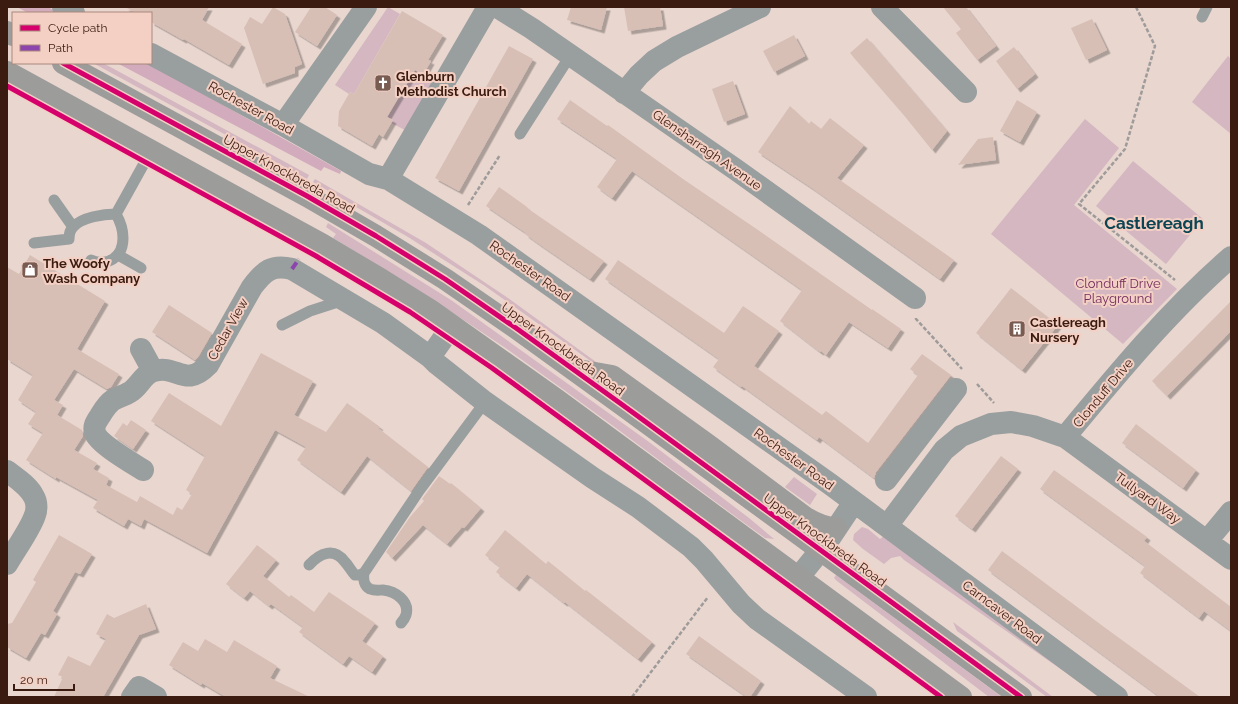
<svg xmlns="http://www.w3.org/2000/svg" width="1238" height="704" viewBox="0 0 1238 704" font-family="Raleway,sans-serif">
  <defs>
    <filter id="shadow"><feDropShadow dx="3.5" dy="3.5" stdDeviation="0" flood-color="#0004"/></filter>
  </defs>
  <rect width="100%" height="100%" fill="#e9d6cf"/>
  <path fill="#d4b7c1" d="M388,7L400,14L354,94L350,92L349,94L335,85Z
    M1228,56L1231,59V134L1192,102Z
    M93,63H103L309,175L307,179Z
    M415,70L422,75L424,73L436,79L407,131L391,123L393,120L387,117Z
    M1085,119L1119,148L1074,205L1177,289L1123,344L991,234Z
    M1133,161L1203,219L1166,264L1096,206Z
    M315,179L426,243L508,298L607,370L599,367L485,286L408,237L313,182Z
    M328,223L451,300L649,442L749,518L774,539L765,538C678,475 592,409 504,347C448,309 391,273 333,238L336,234L326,227Z
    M794,477L817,494L810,505L785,487Z
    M862,527L868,529L880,539L885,535L1085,686L904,560L900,556L891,558L884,564L863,549L853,540L854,534Z
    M836,575L1002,697H989L837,581L834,578Z
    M953,622L1053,697H1047L967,638L957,631Z"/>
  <path fill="#d2abbc" d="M17,7H48L59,13H28Z
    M117,63H148L341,171L340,174L324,167L321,171Z"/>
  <path fill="#d8bfb6" filter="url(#shadow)" d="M125,7H209L202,20L242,44L229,65L184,39L183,40L151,22V13H136Z
    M273,7L285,14L302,64L295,67V73L263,84L244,28L250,17L262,24Z
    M311,7H325L337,15L317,46L295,32Z
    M571,7H607L601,30L567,20Z
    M624,7H660L663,26L628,31Z
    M943,7H966L996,46L977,60L956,33L961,29Z
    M402,11L443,35L428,60L431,61L423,75L415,70L387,117L393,120L383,137L379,134L372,146L338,126L339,111L350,92L354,94Z
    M1092,19L1107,50L1086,60L1071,28Z
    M794,35L805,56L774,72L763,51Z
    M867,38L947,131L932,150L903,114L850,53Z
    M509,46L533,59L459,191L435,178Z
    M1014,47L1035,74L1017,89L996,61Z
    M733,81L745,114L724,122L712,89Z
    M570,100L607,126L608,125L683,179L758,230L872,310V309L901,329L888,348L849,322L826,355L821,351L820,352L780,321L802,290L632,171L612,198L597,187L617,159L557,119Z
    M1017,100L1037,112L1020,142L1000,131Z
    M790,106L809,124L811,121L821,129L830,118L864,145L837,178L954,260L940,279L812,188L758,152Z
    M993,137L996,160L958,165L978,139Z
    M499,187L527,207V208L604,261L590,279L539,244L525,234L526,233L486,206Z
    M30,255L105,301L77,349L119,374L111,387L107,389L74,369L54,400L63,405L57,415L82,430L83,436L74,450L97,463L93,469L109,478L106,485L137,502L140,496L173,515L177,507L182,510L192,494L186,490L205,456L151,421L169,393L221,426L261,353L313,381L294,415L326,432L347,403L380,427L378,428L428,467L411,491L367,456L341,492L297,460L306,447L275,430L207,553L144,519L141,526L128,519L124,526L93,508L98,500L56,477V479L26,460L43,433L28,424L36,412L18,400L33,375L7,359V267L19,274Z
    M618,260L724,333L743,306L779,331L754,366L822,415L826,411L868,443L918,375L910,369L922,354L951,375L876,472L874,478L819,437L817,440L742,386L741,387L713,367L719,359L605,279Z
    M1011,288L1058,325L1022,370L976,333Z
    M1231,301V331L1167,396L1152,381Z
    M169,305L212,333L198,357L195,360L152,332Z
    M131,420L146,430L133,449L114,436L123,423L127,426Z
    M1136,424L1196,470L1183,488L1122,443Z
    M1001,456L1018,469L972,529L955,516Z
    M1054,470L1147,537L1144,541L1231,607V631L1204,611L1199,618L1140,573L1145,566L1040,489Z
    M439,476L450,484L451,483L481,508L464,528L462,527L447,544L423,525L392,558L386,552L410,517L424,501L422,499Z
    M505,530L546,564L548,561L585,591L586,590L652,642L638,659L565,602L564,603L527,574L516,588L496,572L500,567L485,555Z
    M59,535L92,554L80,574L75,572L53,611L57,614L45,635L41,633L26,658L7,647V624L12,623L36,582L33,580Z
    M257,545L276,560L263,576L289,597L291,595L314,612L329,592L375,623L362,641L383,656L372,672L349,656L343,664L299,632L303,627L271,604L269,606L250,591L244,598L226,584Z
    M1002,551L1104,627L1200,697H1160L1003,581L988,570Z
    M146,604L156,629L139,635L103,697H54L63,677L58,675L68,656L90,666L106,639L96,634L107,614L114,618Z
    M699,636L761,681L750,697H747L686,654Z
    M205,639L227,652L234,640L277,666L270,678L310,697H226L202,683L201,685L169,665L183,642L198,651Z"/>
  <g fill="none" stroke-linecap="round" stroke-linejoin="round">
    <path stroke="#9e9b9a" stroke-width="2.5" stroke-dasharray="4 2" stroke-linecap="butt" d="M1136,7L1155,46L1125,149L1079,204L1175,280
      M468,205L500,155
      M916,318V319L962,369
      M977,384L994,403
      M632,697L708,597"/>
    <path stroke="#999e9f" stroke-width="11" d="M1202,17L1207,7
      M520,134L570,56
      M54,200L73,227
      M34,243L69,239C69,234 70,230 73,227C82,217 104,214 116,214
      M118,255L141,268
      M91,260C108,267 123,257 123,238C123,229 120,221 116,214L151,151
      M282,325L310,311L344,300
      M309,565C320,553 334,547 345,562C349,566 351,571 355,575H360L364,573C363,579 364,586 370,589C375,591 379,590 383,590C395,591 410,601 406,615C405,618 403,621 401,623
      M364,573L419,491L485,402"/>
    <path stroke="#999e9f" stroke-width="22" d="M63,7L74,13
      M497,7L531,28L735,169L915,298
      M882,7L966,92
      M151,54L283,125L369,174L388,179L479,235L830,484L1117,697
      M624,93L639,75L654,61L677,47L760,7
      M283,125L366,7
      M388,179L488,7
      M141,349L153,371
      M430,357L437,364L485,402L593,478L638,507L691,547L704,560L741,604L757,619L866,697
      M1065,437C1117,374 1169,311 1231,257
      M143,470C132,463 99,444 95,433C93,426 96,422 100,416C103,411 107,404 113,400C118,397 124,396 130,392C139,387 143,374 154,371C177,364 185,389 208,365L252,287C264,271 272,264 292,269L383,323L430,357L452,326
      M7,471C16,478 29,486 34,497C37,502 37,510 35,515C30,530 15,550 7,564
      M886,480L956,389
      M887,526L944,450L961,436L991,424L1011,422L1033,426L1065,437L1231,559
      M1207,541L1231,512
      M798,578L828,541L854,502
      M132,697L139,687L156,697"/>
    <path stroke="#9c9c9b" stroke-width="22" d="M7,32L13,35
      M63,63L307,196L376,236L445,279L516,328L624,406L1021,697
      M7,72L323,245L382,280L430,310L557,400L961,697
      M578,370L612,376L708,445L806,518C816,524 825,528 836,528"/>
    <path stroke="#8e44ad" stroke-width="4" stroke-dasharray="8 4" stroke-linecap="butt" d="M292,269L299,259"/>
    <g stroke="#f4d0c4" stroke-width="8">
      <path id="cycleway" d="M63,63L307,196L376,236L445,279L516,328L624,406L1021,697
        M7,86L316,256L410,312L492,368L941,697"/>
    </g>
    <use href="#cycleway" stroke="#d6006c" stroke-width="5"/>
  </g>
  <defs>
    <g id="church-square" transform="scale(0.9)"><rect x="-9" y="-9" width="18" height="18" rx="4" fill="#785c52" stroke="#f4d0c4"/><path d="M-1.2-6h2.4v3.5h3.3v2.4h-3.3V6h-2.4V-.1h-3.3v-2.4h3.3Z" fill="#fff"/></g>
    <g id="shop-square" transform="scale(0.9)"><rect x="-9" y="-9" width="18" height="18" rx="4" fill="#785c52" stroke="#f4d0c4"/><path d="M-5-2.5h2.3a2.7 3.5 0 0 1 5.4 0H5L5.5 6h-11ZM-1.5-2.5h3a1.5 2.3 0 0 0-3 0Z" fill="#fff"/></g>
    <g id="building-square" transform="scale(0.9)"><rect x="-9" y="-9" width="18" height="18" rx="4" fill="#785c52" stroke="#f4d0c4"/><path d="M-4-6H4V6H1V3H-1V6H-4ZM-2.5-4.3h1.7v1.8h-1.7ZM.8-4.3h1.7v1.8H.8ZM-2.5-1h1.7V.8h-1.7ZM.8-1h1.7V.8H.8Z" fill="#fff"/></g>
  </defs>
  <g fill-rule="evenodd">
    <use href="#church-square" x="383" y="83"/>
    <use href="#shop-square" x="30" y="270"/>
    <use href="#building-square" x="1017" y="329"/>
  </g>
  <g text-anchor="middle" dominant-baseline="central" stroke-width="4" stroke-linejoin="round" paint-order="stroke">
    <g font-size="13" font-weight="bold" fill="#3b1b0f" stroke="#f4d0c4" text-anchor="start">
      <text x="396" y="76">Glenburn<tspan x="396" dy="15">Methodist Church</tspan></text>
      <text x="43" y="263">The Woofy<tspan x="43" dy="15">Wash Company</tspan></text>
      <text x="1030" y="322">Castlereagh<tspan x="1030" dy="15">Nursery</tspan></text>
    </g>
    <g font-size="13" fill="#3b1b0f" stroke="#f4d0c4">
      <text transform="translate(251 108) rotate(29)">Rochester Road</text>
      <text transform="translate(707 150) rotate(35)">Glensharragh Avenue</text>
      <text transform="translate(289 174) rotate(29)">Upper Knockbreda Road</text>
      <text transform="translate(530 271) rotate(35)">Rochester Road</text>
      <text transform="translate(228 329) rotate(-61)">Cedar View</text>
      <text transform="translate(563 349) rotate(36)">Upper Knockbreda Road</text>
      <text transform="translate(1103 393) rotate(-50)">Clonduff Drive</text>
      <text transform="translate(794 459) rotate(36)">Rochester Road</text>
      <text transform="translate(1148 498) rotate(36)">Tullyard Way</text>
      <text transform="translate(825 540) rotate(36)">Upper Knockbreda Road</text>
      <text transform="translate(1002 612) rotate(37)">Carncaver Road</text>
    </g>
    <g font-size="13" fill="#712d5e" stroke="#f4d0c4">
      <text x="1118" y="283">Clonduff Drive<tspan x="1118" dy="15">Playground</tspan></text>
    </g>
    <g font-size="17" font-weight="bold" fill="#0b4452" stroke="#f4d0c4">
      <text x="1154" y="223">Castlereagh</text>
    </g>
  </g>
  <rect width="1238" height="704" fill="none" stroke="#3b1b0f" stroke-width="16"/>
  <rect x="12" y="12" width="140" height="52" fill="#f4d0c4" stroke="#aa887c"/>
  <rect x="20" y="25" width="20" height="6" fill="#d6006c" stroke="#aa887c"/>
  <text x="48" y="32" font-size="12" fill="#3b1b0f">Cycle path</text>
  <rect x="20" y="45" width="20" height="6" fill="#8e44ad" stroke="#aa887c"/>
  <text x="48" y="52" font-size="12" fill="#3b1b0f">Path</text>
  <path d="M14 684v6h60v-6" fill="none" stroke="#3b1b0f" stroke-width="2"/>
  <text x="20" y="684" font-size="12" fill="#3b1b0f" stroke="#f4d0c4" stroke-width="3" paint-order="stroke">20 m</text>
</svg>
